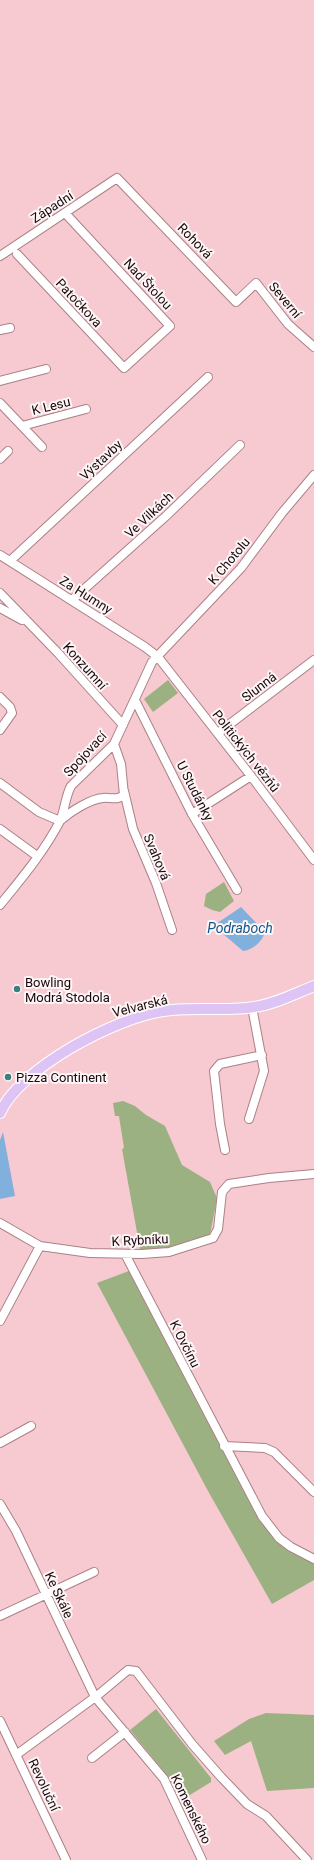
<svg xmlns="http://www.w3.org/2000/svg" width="314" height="1860" viewBox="0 0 314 1860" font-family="Roboto,sans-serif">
  <rect width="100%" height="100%" fill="#f7c9d0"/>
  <path fill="#9bb181" d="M168,680L178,693L153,712L144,699Z
    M224,882L234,901L220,912L212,910L204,906L206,894Z
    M123,1101L135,1106L146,1115L165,1126L182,1165L210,1182L217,1198L210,1235L168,1249H140L122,1149L124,1148L119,1116H115L113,1103Z
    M129,1271L177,1360L259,1520L288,1551L307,1557L314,1562V1580L272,1604L208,1491L97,1283Z
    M156,1709L211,1778V1782L185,1798H182L175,1791L167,1775L130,1730Z
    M266,1713L314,1715V1788L267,1791L251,1741L225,1755L214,1741L249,1719Z"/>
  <path fill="#81b0dd" d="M241,907L264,931V934C262,942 251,951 243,951L215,927L216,924Z
    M3,1132L15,1196L0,1199V1140Z"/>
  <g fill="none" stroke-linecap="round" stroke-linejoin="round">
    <g stroke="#aa8187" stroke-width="10">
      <path id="minor" d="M17,254L124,368L170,326L65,213
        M0,256L117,178L236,302L256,283L288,324L314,347
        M0,330L10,328
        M0,381L46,369
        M0,403L42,447
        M22,426L86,409
        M0,459L8,451
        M0,555L145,647L158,657L251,776L314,860
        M10,561L208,377
        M0,593L58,653L123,725
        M72,600L166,516L240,445
        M0,608L22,620
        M0,697L10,707L12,713L0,730
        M135,700L192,814L237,890
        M218,733L314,660
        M0,783L39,812L60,821
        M124,791L133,829L156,883L172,930
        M192,814L251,776
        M61,820C70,812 90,799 103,798C111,797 116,801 124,795L121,764L114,744
        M0,829L37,856
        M0,905C21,879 44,852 60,821C65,810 65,797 71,786L114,744L152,662L241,568L282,513L314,475
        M249,1119L264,1071L252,1007
        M225,1150L220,1124L214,1071L220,1064L262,1055
        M0,1223L40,1246L90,1253L142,1254L169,1252L213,1238L218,1229L222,1192L229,1184L269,1178L314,1174
        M125,1254L262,1516L279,1538L291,1547L314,1559
        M0,1321L40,1246
        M0,1443L31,1426
        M224,1446L265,1448L274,1452L314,1492
        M0,1504L16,1531L95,1697L164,1779L202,1860
        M0,1616L94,1572
        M0,1721L66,1860
        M16,1755L98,1695L128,1670L136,1671L192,1744L221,1777L247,1804L266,1816L307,1860
        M92,1758L125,1732"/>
    </g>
    <g stroke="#fff" stroke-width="12">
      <path id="major" d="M0,1113C20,1068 115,1018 163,1011C193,1006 224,1012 254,1007C275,1004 294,994 314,986"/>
    </g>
    <use href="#minor" stroke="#fff" stroke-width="8"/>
    <use href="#major" stroke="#ddc4f4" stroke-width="10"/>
  </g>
  <g fill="#3a817b" stroke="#fef5f6" stroke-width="1.5">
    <circle cx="17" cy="989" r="4"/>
    <circle cx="8" cy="1077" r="4"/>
  </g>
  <g text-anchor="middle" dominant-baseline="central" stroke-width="4" stroke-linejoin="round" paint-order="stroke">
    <g font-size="13" fill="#17090b" stroke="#fef5f6">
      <text transform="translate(52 207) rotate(-33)">Západní</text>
      <text transform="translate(195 241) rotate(46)">Rohová</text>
      <text transform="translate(148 284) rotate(47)">Nad Štolou</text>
      <text transform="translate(285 300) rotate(50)">Severní</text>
      <text transform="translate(79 303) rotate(47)">Patočkova</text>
      <text transform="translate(51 406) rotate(-14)">K Lesu</text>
      <text transform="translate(101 460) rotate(-43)">Výstavby</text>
      <text transform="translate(149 515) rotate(-43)">Ve Vilkách</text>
      <text transform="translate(229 561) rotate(-50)">K Chotolu</text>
      <text transform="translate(86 595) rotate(32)">Za Humny</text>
      <text transform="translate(85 666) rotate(48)">Konzumní</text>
      <text transform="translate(259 687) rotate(-37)">Slunná</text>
      <text transform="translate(246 751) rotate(52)">Politických vězňů</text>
      <text transform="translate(85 754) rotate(-47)">Spojovací</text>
      <text transform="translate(195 791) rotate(63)">U Studánky</text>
      <text transform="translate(157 857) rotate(67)">Svahová</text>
      <text transform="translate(140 1006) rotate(-14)">Velvarská</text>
      <text transform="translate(140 1240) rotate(-3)">K Rybníku</text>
      <text transform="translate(185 1344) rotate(63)">K Ovčínu</text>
      <text transform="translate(59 1595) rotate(65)">Ke Skále</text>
      <text transform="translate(44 1785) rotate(65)">Revoluční</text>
      <text transform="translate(191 1809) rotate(64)">Komenského</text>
    </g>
    <g font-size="13" fill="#17090b" stroke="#fef5f6" text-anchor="start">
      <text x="25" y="982">Bowling<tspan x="25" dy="15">Modrá Stodola</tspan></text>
      <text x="16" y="1077">Pizza Continent</text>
    </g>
    <g font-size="14" font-style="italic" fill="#0d568e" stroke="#fef5f6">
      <text x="240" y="928">Podraboch</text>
    </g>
  </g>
</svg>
